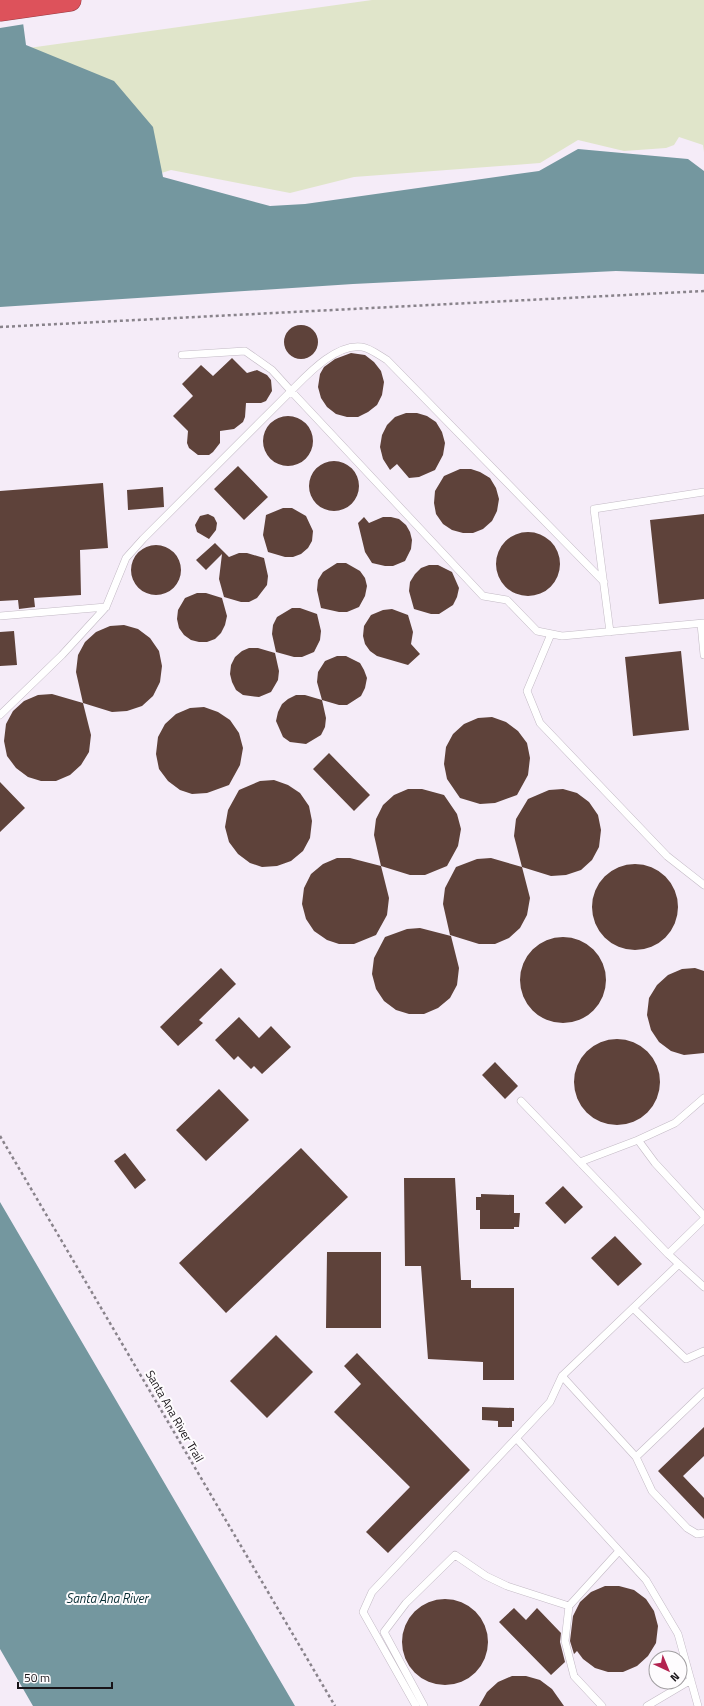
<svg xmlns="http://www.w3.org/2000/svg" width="704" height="1706" viewBox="0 0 704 1706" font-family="'Titillium Web',sans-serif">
  <rect width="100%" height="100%" fill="#f5ecf8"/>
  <path fill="#e0e5ca" d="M372,0H704V152L703,145L679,137L674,145L666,148L624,151L578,140L540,163L354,177L290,193L171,170L18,218L0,52Z"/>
  <path fill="#74979f" d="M0,0H20L26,45L114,81L153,127L163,177L270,206L305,204L539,171L578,149L688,159L704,171V274L616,271L353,284L0,307Z
    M0,1202L295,1706H33L0,1649Z"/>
  <path fill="#f5ecf8" d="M0,0H22L25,24L0,28Z"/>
  <path fill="#5e423a" d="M284 342a17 17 0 1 1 34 0a17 17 0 1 1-34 0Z
    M351,353L365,355L374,362L381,371L384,382L382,395L377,405L368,412L358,417H347L336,414L327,407L321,398L318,387L320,374L324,367L335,359Z
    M232,358L247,373L257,370L267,375L271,380L272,391L266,401L261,403H246L245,417L243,422L234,429L220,431V443L213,452L209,455H198L189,448L187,443L188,431L173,416L193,396L182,384L201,365L213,376Z
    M406,413H417L427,416L436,422L442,432L445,443L443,455L435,470L419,477L409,478L397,464L390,470L383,459L380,447L382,435L387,425L395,417Z
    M263 441a25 25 0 1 1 50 0a25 25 0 1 1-50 0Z
    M309 486a25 25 0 1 1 50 0a25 25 0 1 1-50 0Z
    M238,466L268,497L244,520L214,489Z
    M460,469H471L480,472L490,478L496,488L499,499L497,511L492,521L483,529L473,533H463L452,530L443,524L436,514L434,503L435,491L444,476Z
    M103,483L108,548L80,550L81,595L34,598L35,607L19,609L18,600L0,601V491Z
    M163,487L164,507L128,510L127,490Z
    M283,508H292L306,516L313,531L312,541L308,548L301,554L293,557H285L268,552L263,535L266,515Z
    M208,514L214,517L217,523L216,530L209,539L197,532L195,525L200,516Z
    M704,514V599L659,604L650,520Z
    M364,517L369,523L383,517H391L399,519L406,525L410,532L412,540L411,549L405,561L393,566H385L372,563L365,552L358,523Z
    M496 564a32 32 0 1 1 64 0a32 32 0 1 1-64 0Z
    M215,543L229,557L239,553H247L264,558L268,576L267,585L257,598L249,602H241L224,597L219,579L222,554L206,570L196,560Z
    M131 570a25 25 0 1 1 50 0a25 25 0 1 1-50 0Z
    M337,563H346L360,571L365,578L367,586L365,596L359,607L347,612H339L321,608L317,590L318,580L323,572Z
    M429,565H438L452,572L459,588L457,597L453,605L439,614H431L414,609L409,591L410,582L415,574L421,568Z
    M197,593H206L222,598L227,616L225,625L221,633L215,639L207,642H199L191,640L184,635L179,628L177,619L178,610L185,598Z
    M292,608H300L317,614L321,631L320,640L314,652L302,657H294L276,652L272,634L273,625L277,617Z
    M392,609L408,615L413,632L411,644L420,654L408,665L377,656L370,651L365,644L363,636L364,626L371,615L383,610Z
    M124,625L138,629L150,638L159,651L162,666L160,682L153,696L142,706L127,711L112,712L83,703L76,672L78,655L85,642L96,632L110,626Z
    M14,631L17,665L0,666V632Z
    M249,648H258L275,653L279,671L278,680L271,692L259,697L243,695L236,690L232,682L230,674L231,665L235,657L242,651Z
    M681,651L689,730L633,736L625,657Z
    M337,656H346L360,663L364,670L367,678L365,688L361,696L347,705H339L322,700L317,682L318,672L325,661Z
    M52,694L83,703L91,735L89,752L81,765L70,775L56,781H41L28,777L16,768L7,756L4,741L6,724L13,711L24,701L38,695Z
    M296,695H305L322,700L326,718L325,727L321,735L306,744L290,742L283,737L276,721L278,712L282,704L288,699Z
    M204,707L218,712L230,720L239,733L243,748L240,765L229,785L207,793L192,794L180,790L168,781L159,769L156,754L158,737L165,724L176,714L190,708Z
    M492,717L506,722L518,731L527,743L530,758L528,775L517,795L495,803L480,804L460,798L447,779L444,764L446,747L453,734L464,724L478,718Z
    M329,753L370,795L354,811L313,769Z
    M274,780L288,785L300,793L309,806L312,821L310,838L303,851L291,861L277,866L262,867L250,863L238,854L229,842L225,827L228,810L239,790L260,781Z
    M0,782L25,808L0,832Z
    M408,789H422L444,795L457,814L461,829L458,846L447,866L425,875H410L381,866L374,835L376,819L383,805L394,795Z
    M563,789L577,793L589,802L598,815L601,830L599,847L592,860L581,870L566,875L551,876L522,867L514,836L516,819L528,799L549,790Z
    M337,858H350L381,866L389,898L387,915L376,935L354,944H339L327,940L314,931L306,919L302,904L304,888L311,874L323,864Z
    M491,858L522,867L530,898L527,915L520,928L509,938L495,944H479L450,935L443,904L445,888L456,867L477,859Z
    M592 907a43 43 0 1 1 86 0a43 43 0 1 1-86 0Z
    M420,928L451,936L459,968L457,985L450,998L438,1008L424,1014H409L396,1010L384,1001L376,989L372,974L374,958L385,937L407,929Z
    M520 980a43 43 0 1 1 86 0a43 43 0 1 1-86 0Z
    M221,968L236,984L199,1020L203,1023L178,1046L160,1027Z
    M695,968L704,971V1053L684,1055L671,1051L659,1042L651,1030L647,1015L649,998L657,985L668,975L682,969Z
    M239,1017L259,1038L271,1026L291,1047L262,1074L254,1066L251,1069L238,1056L234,1060L215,1040Z
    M574 1082a43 43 0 1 1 86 0a43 43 0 1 1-86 0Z
    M495,1062L518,1086L505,1099L482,1075Z
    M219,1089L249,1120L206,1161L176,1130Z
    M301,1148L348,1197L226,1313L179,1263Z
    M125,1153L146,1180L135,1189L114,1161Z
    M404,1178H455L461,1280H471V1288H514V1380H483V1362L428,1359L421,1266H405Z
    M563,1186L583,1207L565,1224L545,1203Z
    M481,1194L514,1195V1213H520L519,1227H514V1229H480V1210H476V1197H481Z
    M615,1236L642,1264L618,1286L591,1258Z
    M327,1252H381V1328H326Z
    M276,1335L313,1372L267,1418L230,1381Z
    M357,1353L470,1470L388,1553L366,1532L410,1487L334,1412L361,1384L344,1366Z
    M482,1407L514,1408V1421H512V1427H498V1421L482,1420Z
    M704,1427V1456L683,1476L704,1498V1519L658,1471Z
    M605,1586H619L634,1590L646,1599L654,1611L658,1626L656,1643L648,1656L637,1666L623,1672H608L595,1668L583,1659L577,1651L574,1654L570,1641L573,1616L580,1602L591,1592Z
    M402 1642a43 43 0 1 1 86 0a43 43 0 1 1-86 0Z
    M514,1608L526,1620L537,1608L561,1633L560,1642L565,1662L551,1675L499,1622Z
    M512,1676H526L540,1680L552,1689L564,1706H479L487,1692L498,1682Z"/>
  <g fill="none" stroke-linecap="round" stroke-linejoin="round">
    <g stroke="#c3bac5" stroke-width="8">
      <path id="lane" d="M604,582L387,360C380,356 370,348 362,347C336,343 307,375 291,391L483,596L507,600L537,631L562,636L704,623
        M0,616L106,607
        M701,624L704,655
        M610,632L594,509L704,492
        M551,634L527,691L540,723L667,856L704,885
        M0,715L62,655L106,607L126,558L143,539L291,391L272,370L245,351L182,355
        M521,1101L668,1254L704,1287
        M638,1140L655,1163L704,1216
        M580,1162L638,1140L675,1123L704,1098
        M668,1254L704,1219
        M633,1308L686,1359L704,1351
        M704,1392L636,1457L652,1491L687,1528L697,1534L704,1533
        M516,1438L646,1580L678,1634L698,1706
        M636,1457L562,1376L679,1264
        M569,1606L565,1641L574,1676L602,1706
        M416,1706L363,1612L372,1592L550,1402L562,1376
        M424,1706L384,1632L406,1603L455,1555L486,1576L507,1586L569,1606L619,1551
        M647,1706L691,1680"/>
    </g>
    <g stroke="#983c44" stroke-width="23">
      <path id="highway" d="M0,10L70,0"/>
    </g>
    <path stroke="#89838b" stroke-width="2.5" stroke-dasharray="3 3" stroke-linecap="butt" d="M0,327L704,291
      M0,1136L335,1706"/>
    <use href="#lane" stroke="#fff" stroke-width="7"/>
    <use href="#highway" stroke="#dd525b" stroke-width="22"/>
  </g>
  <g text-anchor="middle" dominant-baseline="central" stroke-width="4" stroke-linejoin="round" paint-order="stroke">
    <g font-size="12" fill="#181418" stroke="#fefcfe">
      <text transform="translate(175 1416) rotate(60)">Santa Ana River Trail</text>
    </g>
    <g font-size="13" font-style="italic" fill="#092f35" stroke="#fefcfe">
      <text x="107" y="1598">Santa Ana River</text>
    </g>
  </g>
  <g transform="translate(668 1670) rotate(136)"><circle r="19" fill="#fefcfe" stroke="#a29fa2"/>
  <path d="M0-3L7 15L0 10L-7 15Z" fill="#b32350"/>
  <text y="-6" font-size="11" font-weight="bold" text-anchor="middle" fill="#181418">N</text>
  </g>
  <path d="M18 1682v6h94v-6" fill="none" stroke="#181418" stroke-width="2"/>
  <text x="24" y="1682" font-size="12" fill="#181418" stroke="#fefcfe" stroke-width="3" paint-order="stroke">50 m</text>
</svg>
